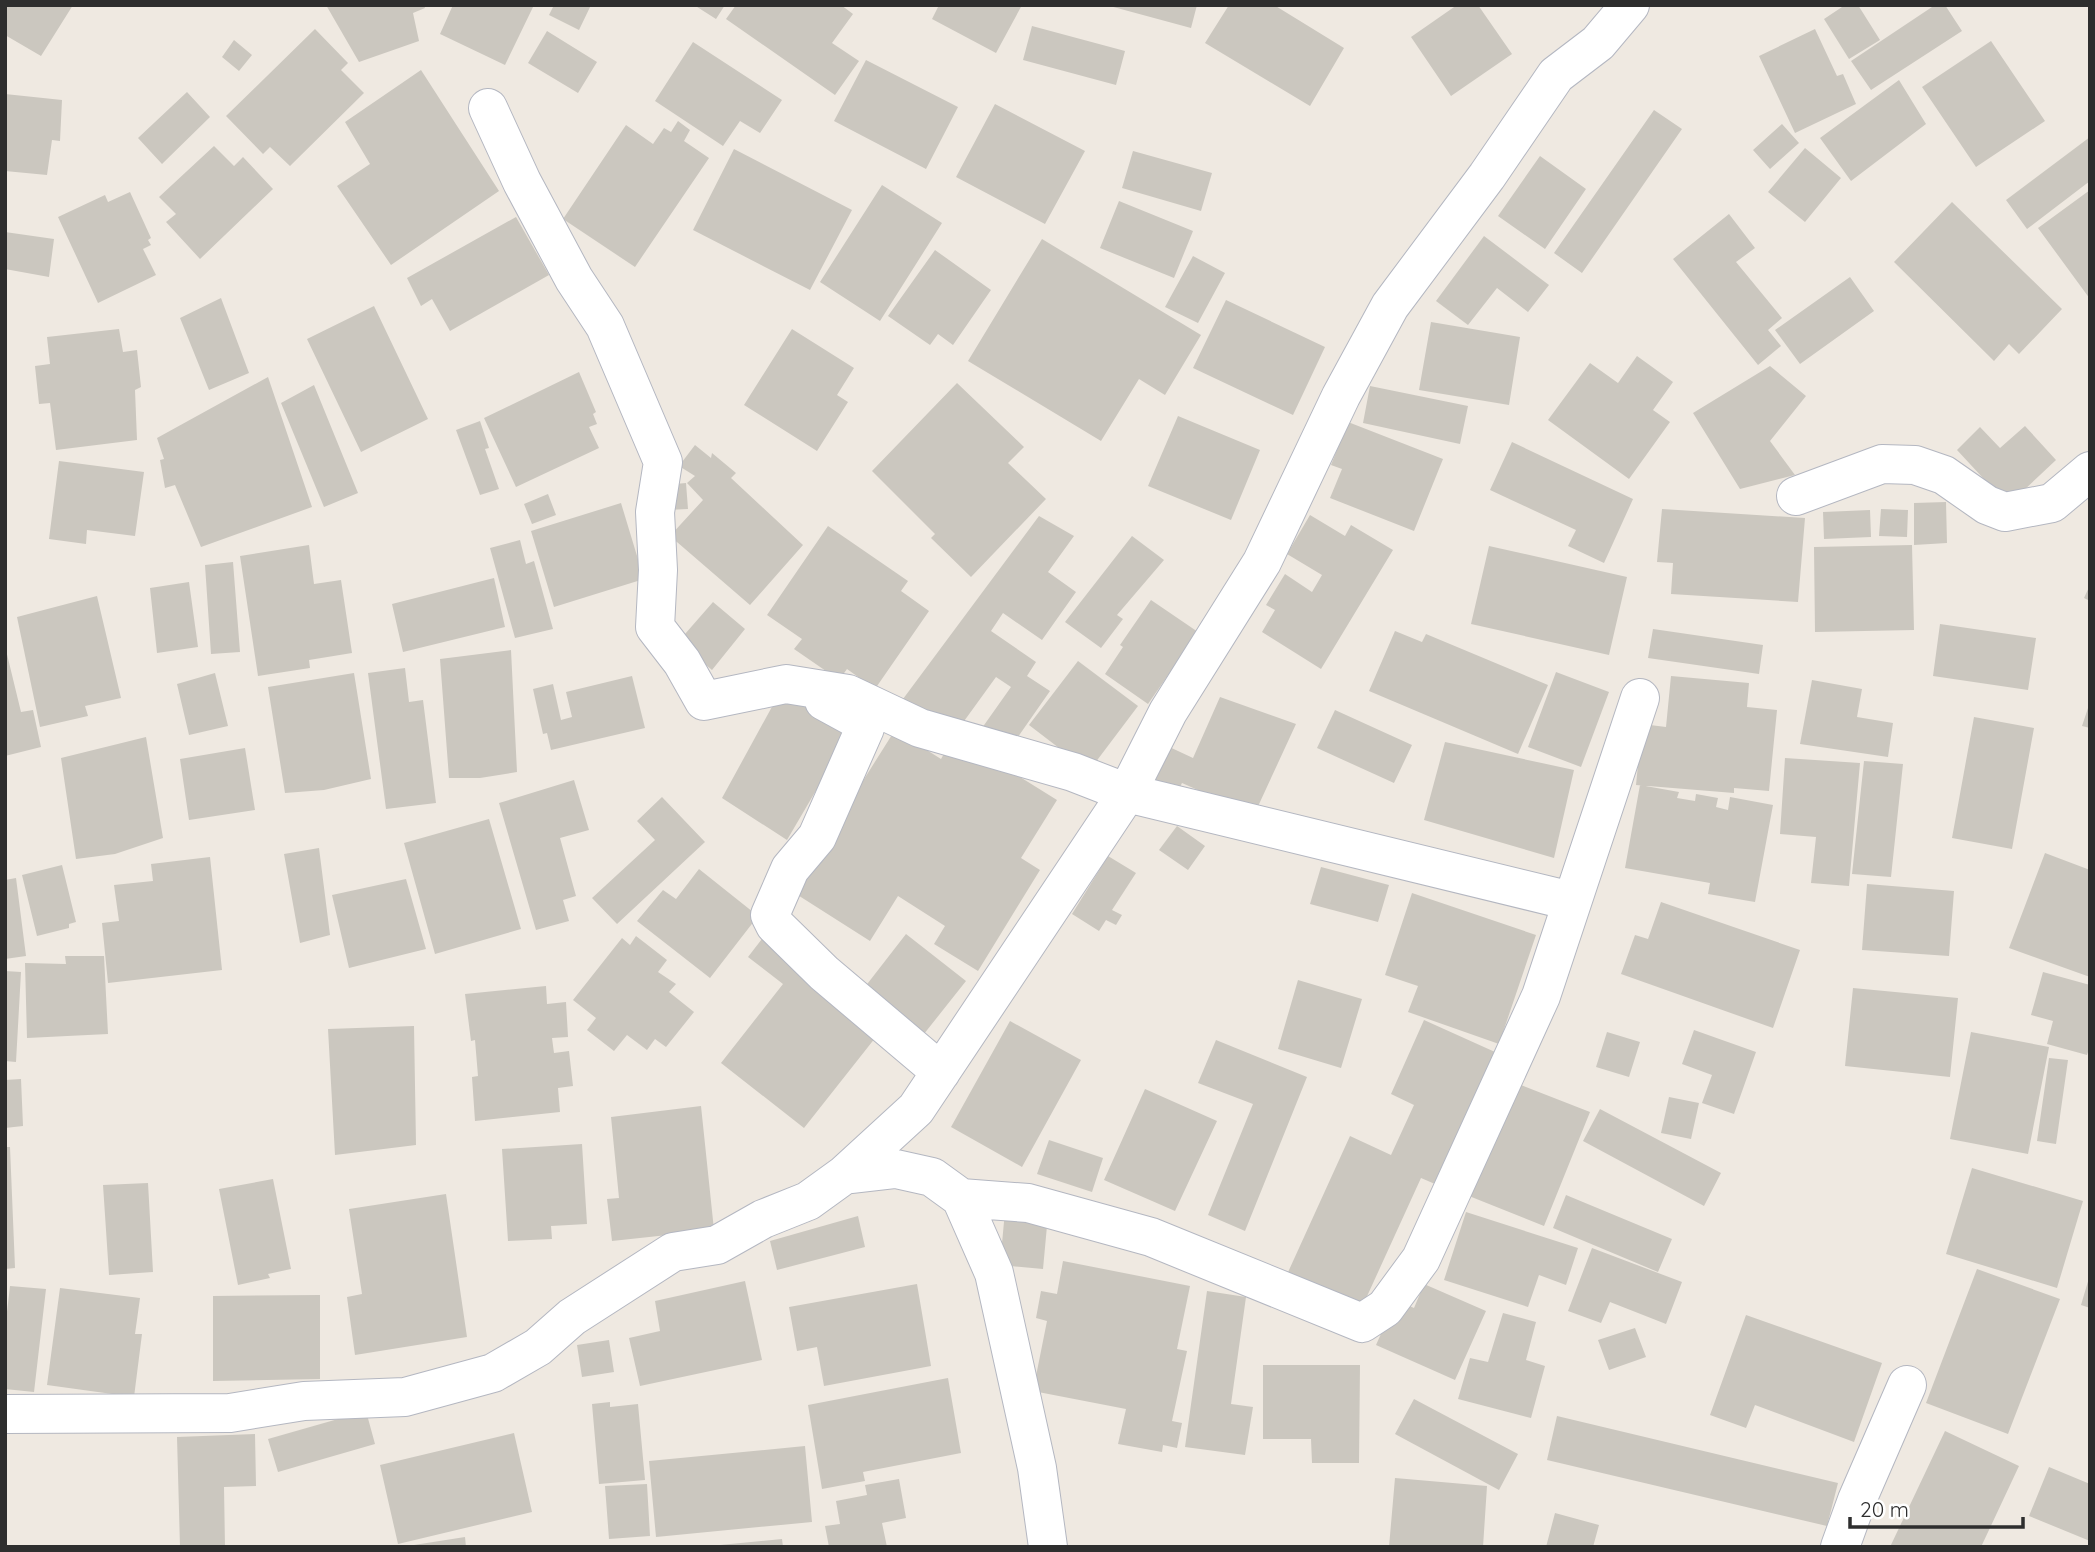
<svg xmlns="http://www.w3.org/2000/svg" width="2095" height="1552" viewBox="0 0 2095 1552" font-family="Quicksand,sans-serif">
  <rect width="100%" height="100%" fill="#efe9e1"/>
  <path fill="#cbc7bf" d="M5,5H73L41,56L5,35Z
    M326,5H424L425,8L413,13L419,41L359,62Z
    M453,5H534L505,65L440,34Z
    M554,5H591L579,30L549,15Z
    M694,5H725L716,19Z
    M736,5H841L853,14L832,43L859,61L835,95L726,19Z
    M939,5H1022L996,53L932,19Z
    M1106,5H1197L1191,28Z
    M1229,5H1274L1344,48L1310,106L1205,43Z
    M1457,5H1478L1512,54L1451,96L1411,37Z
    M1845,5H1858L1880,40L1849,59L1824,19Z
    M1935,5H1945L1962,31L1871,90L1851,61Z
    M1032,26L1125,51L1116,85L1023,60Z
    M315,29L348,63L341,70L364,93L290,166L270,147L263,154L226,116Z
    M1815,29L1837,76L1843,74L1856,104L1795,133L1759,56Z
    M547,31L597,62L578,93L528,63Z
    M234,40L252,55L239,71L222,57Z
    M1991,41L2045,121L1976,167L1922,87Z
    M693,42L782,100L760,133L740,121L723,146L655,101Z
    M866,60L958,107L926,169L834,121Z
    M421,70L499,191L391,265L337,186L370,164L345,122Z
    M1899,80L1926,124L1851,181L1820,138Z
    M187,92L210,117L162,164L138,138Z
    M5,94L62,100L60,141L52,140L47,175L5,171Z
    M995,104L1085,151L1045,224L956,177Z
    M1654,110L1682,129L1582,273L1554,253Z
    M678,121L690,130L684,141L709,158L635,267L563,219L626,125L653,144L664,128L671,132Z
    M1782,124L1799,143L1770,169L1753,150Z
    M2090,137V181L2027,229L2006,200Z
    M214,146L234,166L243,157L273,189L200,259L166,222L176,214L159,197Z
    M1805,148L1841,178L1805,222L1768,192Z
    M734,149L852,210L810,290L693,230Z
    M1133,151L1212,173L1201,211L1122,188Z
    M1540,156L1586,189L1545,249L1498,216Z
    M882,185L942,223L880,321L820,282Z
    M2090,190V299L2038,228Z
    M130,192L151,238L148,240L151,245L143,249L156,275L98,303L58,217L105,195L108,202Z
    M1119,201L1193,231L1174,278L1100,248Z
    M1952,202L2062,309L2019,354L2009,344L1994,361L1894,262Z
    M1729,214L1755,248L1736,262L1782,318L1768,330L1781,346L1758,365L1673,259Z
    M516,217L549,275L450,331L432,299L421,306L407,278Z
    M5,232L54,239L49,277L5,269Z
    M1484,236L1549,285L1528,312L1497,288L1468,325L1436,301Z
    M1042,239L1201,335L1165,395L1139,379L1101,441L968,361Z
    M935,250L991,290L953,345L938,334L930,345L888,316Z
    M1193,256L1225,273L1198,323L1165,307Z
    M1850,277L1874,311L1800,364L1775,330Z
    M221,298L249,373L209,390L180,318Z
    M1226,300L1325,347L1293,415L1193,368Z
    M374,306L428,419L361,452L307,339Z
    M1431,322L1520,337L1509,405L1419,390Z
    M119,329L123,352L137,350L141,387L135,390L137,440L56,450L50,403L39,404L35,366L50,364L47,337Z
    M792,329L854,368L837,395L848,402L817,451L744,405Z
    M1637,356L1673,382L1653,410L1670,422L1629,479L1548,420L1590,363L1618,383Z
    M1770,366L1806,396L1770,441L1795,475L1740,489L1693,413Z
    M579,372L596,412L593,414L597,424L589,427L599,448L516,487L484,418Z
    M268,377L312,507L201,547L175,485L165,488L160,460L164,459L157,438Z
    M957,383L1024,447L1008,463L1046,499L971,577L931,538L935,534L872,471Z
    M314,385L358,493L324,507L281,403Z
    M1370,386L1468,406L1460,444L1363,423Z
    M1178,416L1260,450L1231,520L1148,486Z
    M480,421L489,448L485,449L499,489L480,495L456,430Z
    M1348,422L1443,459L1414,531L1330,498L1342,469L1331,465Z
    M2025,426L2056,460L2008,505L1957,450L1980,427L2000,448Z
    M1512,442L1633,499L1604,563L1568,546L1576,530L1490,490Z
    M695,445L711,458L712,453L736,473L731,478L803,545L750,605L670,536L703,500L687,483L695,476L679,466Z
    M59,461L144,472L135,536L87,530L86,544L49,539Z
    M686,483L688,509L666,510L664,485Z
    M548,494L556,515L532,524L524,504Z
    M1946,502L1947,543L1914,545V503Z
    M621,503L644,579L554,607L531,531Z
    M1662,509L1805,518L1798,602L1671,594L1673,563L1657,562Z
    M1881,509L1908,510L1907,537L1879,536Z
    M1870,510L1871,537L1824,539L1823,512Z
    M1310,515L1345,536L1351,525L1393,550L1321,669L1262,632L1275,610L1266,605L1285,574L1312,592L1322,575L1287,554Z
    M1039,516L1074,536L1048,572L1076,592L1042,640L1003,613L991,631L1036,662L1027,676L1050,691L1011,747L982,728L1011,687L996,677L954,735L903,699Z
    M828,526L908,581L901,591L929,611L875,689L847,669L839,680L794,649L802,639L767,615Z
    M1132,536L1164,560L1117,615L1123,619L1101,648L1065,622Z
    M520,540L526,564L534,561L553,629L515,638L490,548Z
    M309,545L314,584L341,580L352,653L309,660L310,668L258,676L240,556Z
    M1912,545L1914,630L1815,632L1814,547Z
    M1489,546L1627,577L1609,655L1471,624Z
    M233,562L240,652L211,654L205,565Z
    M494,578L505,627L403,652L392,604Z
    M189,582L198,647L157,653L150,588Z
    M2090,585V601L2084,598Z
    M97,596L121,698L85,706L88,716L40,727L17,617Z
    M1151,600L1198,632L1148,704L1105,674L1123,647L1120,645Z
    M713,602L745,629L712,670L678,642Z
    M1940,624L2036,638L2028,690L1933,676Z
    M1653,629L1763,645L1759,674L1648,658Z
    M1395,631L1422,642L1426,634L1548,685L1518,754L1369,691Z
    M5,646L21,712L33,710L41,747L5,756Z
    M511,650L517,772L480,778H449L440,659Z
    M1078,661L1138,706L1089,771L1029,725Z
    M405,668L409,702L423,700L436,803L386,809L368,673Z
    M1556,672L1609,692L1581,767L1528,747Z
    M215,673L228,726L189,735L177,684Z
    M354,673L371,779L324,790L285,793L268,687Z
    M632,676L645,728L551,750L547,733L543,734L533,689L553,684L561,720L572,717L566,692Z
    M1671,676L1749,683L1747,707L1777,710L1769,791L1734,788V793L1636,785L1642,724L1666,727Z
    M1812,680L1862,689L1857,717L1893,723L1888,757L1800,744Z
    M779,694L815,708L852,729L787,840L722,798Z
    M1220,697L1296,724L1254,815L1182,783L1179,789L1148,777L1163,744L1193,758Z
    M2089,705H2090V728L2082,726Z
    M1335,710L1412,745L1394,783L1317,748Z
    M1974,717L2034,728L2012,849L1952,838Z
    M895,730L941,759L949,745L985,767L991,759L1057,800L1021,858L1040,870L978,971L934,944L945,926L898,896L870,941L793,892Z
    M146,737L163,838L115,854L76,859L61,758Z
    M1445,742L1574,770L1554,858L1424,820Z
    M245,748L255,810L189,820L180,759Z
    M1785,758L1860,763L1849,886L1811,883L1816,837L1780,834Z
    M1864,761L1903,764L1891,877L1852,874Z
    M574,780L589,830L560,838L576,896L563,900L569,921L536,930L499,803Z
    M1640,785L1679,792L1677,798L1695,801L1696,794L1718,798L1716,807L1728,810L1730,797L1773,805L1755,902L1708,894L1710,883L1625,868Z
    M662,797L705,842L617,924L592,898L655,840L637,821Z
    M489,819L521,929L435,954L404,843Z
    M1177,826L1205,846L1188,870L1159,850Z
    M319,848L330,935L300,943L284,854Z
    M2045,853L2090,870V977L2009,948Z
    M1108,856L1136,873L1112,910L1122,915L1116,925L1106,920L1099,931L1072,914Z
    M210,857L222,970L108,983L102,923L119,921L114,885L153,881L151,864Z
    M62,865L76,922L69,924V928L37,936L22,875Z
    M1321,867L1389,885L1378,922L1310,904Z
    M699,869L758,916L710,978L637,921L663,890L676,899Z
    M16,878L26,956L5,959V880Z
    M406,879L426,949L349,968L332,895Z
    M1867,884L1954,891L1949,956L1862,950Z
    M1412,893L1536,935L1499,1044L1408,1012L1418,986L1385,975Z
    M1661,902L1800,950L1773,1028L1621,974L1635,935L1648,939Z
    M906,934L966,981L920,1039L861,992Z
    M765,935L883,1028L804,1128L721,1063L783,984L748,957Z
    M636,936L667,960L658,972L676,984L669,992L694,1012L666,1047L655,1039L647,1050L627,1035L614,1051L587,1030L596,1018L573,1000L622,938L630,945Z
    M65,956H104L108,1034L27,1038L25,963L66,964Z
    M5,971L21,972L16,1062L5,1061Z
    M2043,972L2090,985V1046L2087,1055L2047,1044L2053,1021L2031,1015Z
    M1298,980L1362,999L1341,1068L1278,1049Z
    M546,986L547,1004L566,1002L568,1037L552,1038L554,1053L569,1051L573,1086L558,1088L560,1112L475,1121L472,1077L478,1076L475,1040L471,1041L465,994Z
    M1853,988L1958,998L1950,1077L1845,1066Z
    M1424,1020L1495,1052L1435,1184L1421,1178L1358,1316L1284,1281L1350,1136L1391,1155L1414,1105L1391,1094Z
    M1010,1021L1081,1060L1022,1167L951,1127Z
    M414,1026L416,1145L335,1155L328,1029Z
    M1694,1030L1756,1052L1734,1114L1702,1103L1712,1075L1682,1064Z
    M1607,1032L1640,1042L1629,1077L1596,1067Z
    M1971,1032L2049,1047L2028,1154L1950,1139Z
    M1216,1040L1307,1077L1245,1231L1208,1215L1253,1104L1198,1083Z
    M2049,1058L2068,1060L2056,1144L2037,1141Z
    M21,1079L23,1126L5,1128V1080Z
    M1508,1080L1590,1112L1544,1226L1464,1194Z
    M1145,1089L1217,1121L1175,1211L1104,1180Z
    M1669,1097L1699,1103L1691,1139L1661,1133Z
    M701,1106L714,1230L612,1241L607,1199L619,1198L611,1117Z
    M1600,1109L1721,1173L1704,1206L1583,1141Z
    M1049,1140L1103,1158L1092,1192L1037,1174Z
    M582,1144L587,1224L551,1226L552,1239L508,1241L502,1149Z
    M5,1147H10L15,1268L5,1269Z
    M1972,1168L2083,1201L2057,1288L1946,1254Z
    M273,1179L291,1269L268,1274L270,1278L238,1285L219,1189Z
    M148,1183L153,1272L109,1275L103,1185Z
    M446,1194L467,1337L355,1355L347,1297L362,1294L349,1209Z
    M1566,1195L1672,1239L1658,1272L1553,1228Z
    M1005,1211L1048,1215L1043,1269L1000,1265Z
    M1466,1212L1578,1248L1566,1285L1539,1275L1528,1307L1444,1280Z
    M858,1216L865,1247L777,1270L770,1241Z
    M1592,1248L1682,1282L1666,1324L1610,1302L1601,1323L1568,1311Z
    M1063,1261L1190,1286L1177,1349L1187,1351L1172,1421L1182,1423L1177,1448L1163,1445L1162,1452L1118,1444L1126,1409L1033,1391L1047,1321L1036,1318L1041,1291L1057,1294Z
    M1977,1269L2060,1299L2008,1434L1926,1403Z
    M2089,1278H2090V1308L2081,1305Z
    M745,1281L762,1360L640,1386L629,1338L660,1331L655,1301Z
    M917,1284L931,1366L824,1386L817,1347L797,1351L789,1307Z
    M1424,1284L1486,1311L1455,1380L1376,1345L1396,1300L1414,1308Z
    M10,1286L46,1289L34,1392L5,1389V1329Z
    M60,1288L140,1298L135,1334H142L134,1397L47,1385Z
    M1207,1291L1246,1297L1231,1404L1253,1407L1245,1455L1185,1447Z
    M320,1295V1379L213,1381V1296Z
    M1503,1313L1536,1322L1526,1360L1545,1366L1531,1418L1458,1399L1470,1358L1488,1362Z
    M1746,1315L1882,1363L1854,1442L1755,1405L1746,1428L1710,1415Z
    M1635,1328L1646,1357L1609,1370L1598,1340Z
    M609,1340L614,1372L582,1377L577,1345Z
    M1263,1365H1360L1359,1463H1312L1311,1439H1263Z
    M948,1378L961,1453L863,1472L865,1481L822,1489L808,1405Z
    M1414,1399L1518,1454L1499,1490L1395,1434Z
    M610,1402V1407L638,1404L645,1480L599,1484L592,1404Z
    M366,1411L375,1444L278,1472L268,1439Z
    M1557,1416L1838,1483L1827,1526L1547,1460Z
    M1945,1431L2019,1466L1981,1547H1890Z
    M514,1433L532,1512L398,1544L380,1465Z
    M255,1434L256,1486L224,1487L225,1547H180L177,1437Z
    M805,1446L812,1522L656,1537L649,1461Z
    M2049,1467L2090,1484V1541L2029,1516Z
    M1395,1478L1487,1486L1483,1547H1389Z
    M899,1479L906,1518L882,1523L887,1547H829L825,1526L840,1524L836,1501L867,1495L865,1485Z
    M647,1484L650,1536L609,1539L605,1486Z
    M1555,1513L1599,1525L1593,1547H1546Z
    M465,1537L466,1547H414V1545Z
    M782,1539L783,1547H720V1545Z"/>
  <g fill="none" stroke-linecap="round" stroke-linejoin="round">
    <g stroke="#b4b7c1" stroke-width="40">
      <path id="minor" d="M488,108L522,182L574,279L605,326L663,462L655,512L658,570L655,627L682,662L704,701L786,684L848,694L920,728L1073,772L1127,793L1571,901
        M1796,496L1882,464L1915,465L1944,475L1987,505L2005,512L2052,503L2090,471
        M824,701L857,719L865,728L817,837L790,869L770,915L775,925L824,973L941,1072
        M844,1175L896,1169L932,1177L961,1198L994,1273L1037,1468L1048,1547
        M961,1198L1028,1203L1151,1237L1362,1323L1385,1308L1421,1259L1541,996L1640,698
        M5,1414L230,1413L304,1401L405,1397L493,1373L538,1347L572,1317L673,1252L717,1245L763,1219L808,1201L844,1175L916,1109L1127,793L1168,712L1262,562L1341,396L1390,306L1487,176L1556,75L1598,43L1630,5
        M1840,1547L1857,1500L1907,1385"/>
    </g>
    <use href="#minor" stroke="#fff" stroke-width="38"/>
  </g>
  <rect width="2095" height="1552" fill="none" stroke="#2e2e2e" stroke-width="14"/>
  <path d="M1850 1517v10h173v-10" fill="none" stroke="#2e2e2e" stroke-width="3.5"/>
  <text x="1860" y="1517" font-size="21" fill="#2e2e2e" stroke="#ffffff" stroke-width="5" paint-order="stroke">20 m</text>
</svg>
